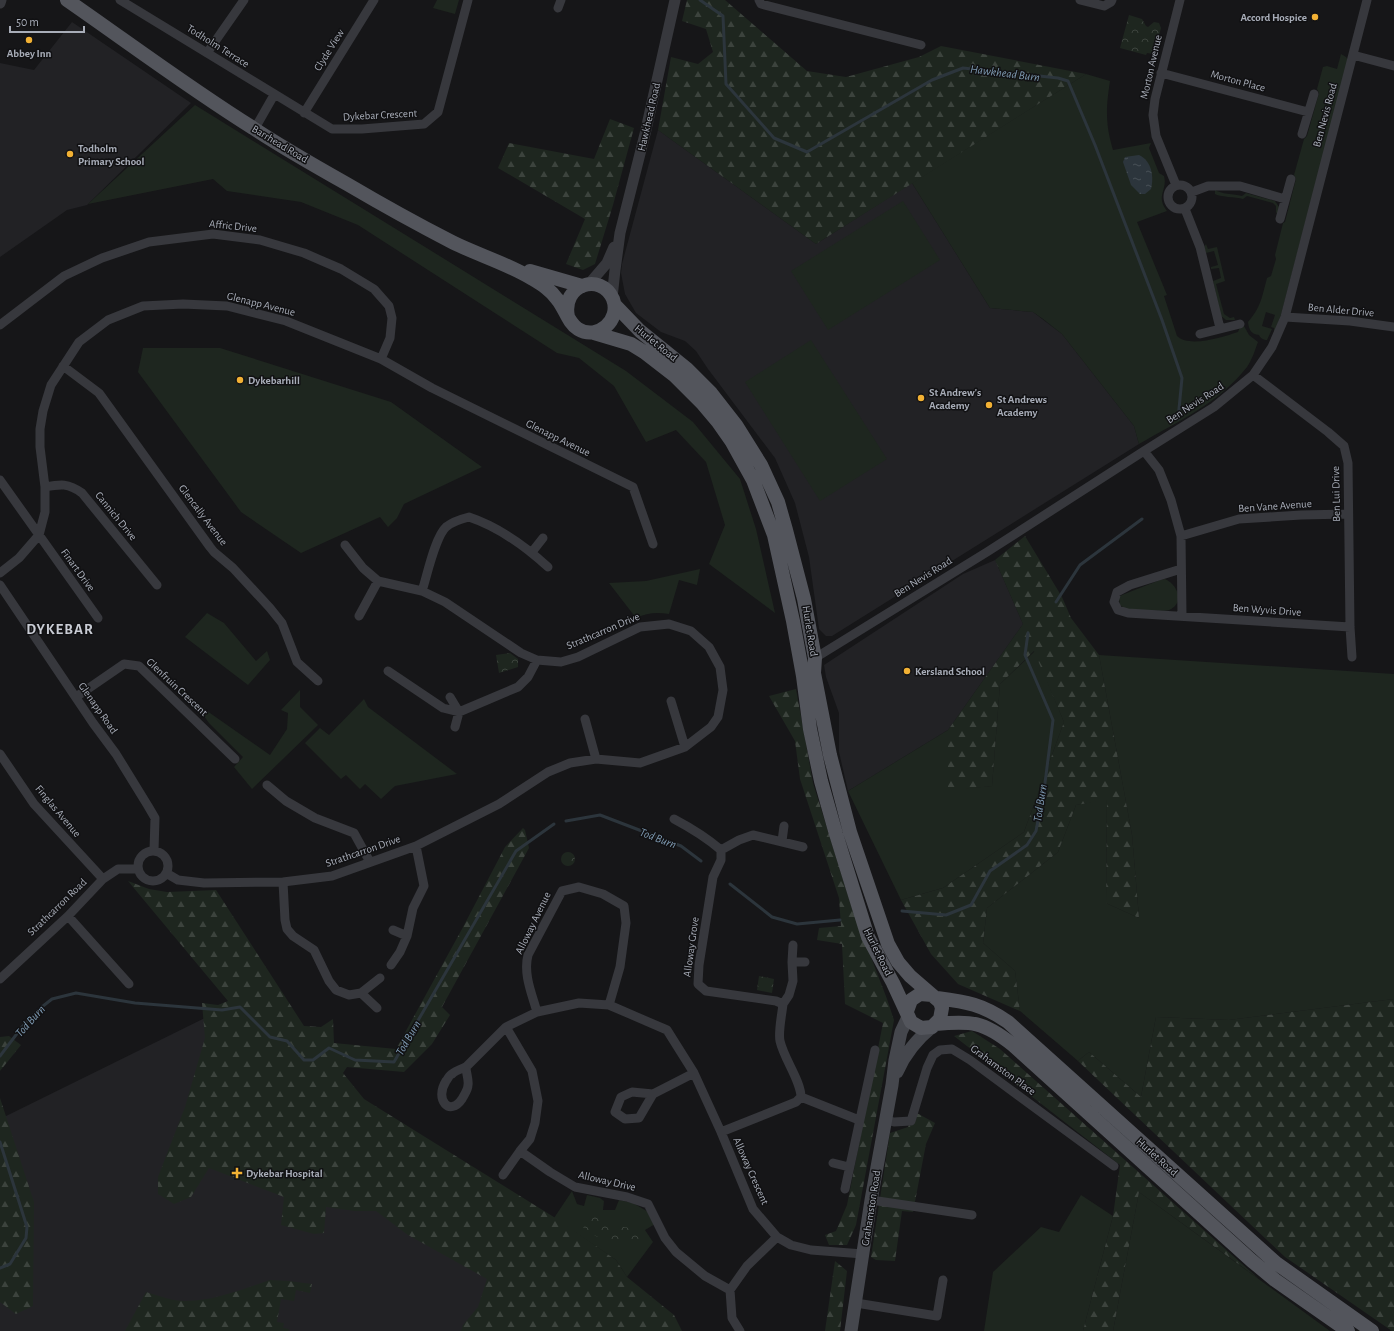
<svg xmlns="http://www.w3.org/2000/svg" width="1394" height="1331" viewBox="0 0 1394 1331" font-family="'Alegreya Sans',sans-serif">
  <defs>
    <pattern id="forest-firs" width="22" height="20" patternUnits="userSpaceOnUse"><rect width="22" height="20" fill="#1e261f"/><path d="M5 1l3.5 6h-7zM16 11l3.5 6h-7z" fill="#3c433d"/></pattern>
    <pattern id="park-crowns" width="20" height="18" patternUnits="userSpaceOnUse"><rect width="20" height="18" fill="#1e261f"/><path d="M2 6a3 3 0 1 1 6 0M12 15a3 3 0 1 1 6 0" fill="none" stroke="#3c433d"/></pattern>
    <pattern id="water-ripples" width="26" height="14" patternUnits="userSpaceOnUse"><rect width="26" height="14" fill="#2c353c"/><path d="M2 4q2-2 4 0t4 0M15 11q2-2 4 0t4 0" fill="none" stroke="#485056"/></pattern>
  </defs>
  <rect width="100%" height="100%" fill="#161618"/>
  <path fill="#222225" d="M72,22L191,103L87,205L67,210L0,257V63L34,70Z
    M658,130L816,244L912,183L990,308L1033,312L1062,334L1134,426L1139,444L832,636H826L819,629L809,557L795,503L775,458L708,369L696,351L685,341L661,332L636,313L625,294L621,273L622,264Z
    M995,560L1023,624L948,730L848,791L839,752V713L826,677L824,665L963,574Z
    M215,1013L677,1331H0V1119Z"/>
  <path fill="#1e261f" d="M437,0H459L455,14L433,8Z
    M1341,54L1346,57L1348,60L1281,315L1275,331H1274V328L1271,327L1275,315L1266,312L1262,326L1272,329L1267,340C1264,340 1260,338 1259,335C1251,334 1249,330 1248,322C1261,307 1262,297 1267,278L1271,276L1276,259L1275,255L1283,223L1285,222L1296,179L1294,175L1304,139L1307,136L1319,93L1317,89L1323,67L1327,66L1337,69Z
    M1086,74L1110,81C1106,108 1105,123 1113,150L1151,143L1149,148L1159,173L1164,176C1168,190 1155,196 1167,211L1137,222L1167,295L1164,296L1177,336C1189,348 1223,337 1238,332L1240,327L1244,326L1249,335L1258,342C1255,350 1252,360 1247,367C1219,403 1177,422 1139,444L1134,426L1062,334L1043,319L1033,312L990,308L912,183Z
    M195,105L626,371L693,422L740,479L756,529L775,613L709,564L725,525L706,462L676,430L646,442L614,386L579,358L557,353L358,225L301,202L227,191L213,179L88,204Z
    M1215,190C1221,194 1234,194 1242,196L1246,193L1275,201L1279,207V212L1276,213V206L1273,203L1247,196L1243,199C1236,197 1219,197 1215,194Z
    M903,201L940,260L828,330L791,271Z
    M1206,244L1208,249L1217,247L1225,281L1216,284L1224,314L1230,318L1234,317L1235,320H1226L1221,316L1213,281L1221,278L1219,268L1211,269V267L1218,265L1214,251L1206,253L1204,247Z
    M811,340L887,459L820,501L745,382Z
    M143,348H220L391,402L482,467L404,504L397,518L388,527L380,517L301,553L241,512L138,372Z
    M700,569L697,585L679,580L669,614C656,612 647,613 636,618L609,583L646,581Z
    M1165,579C1178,585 1185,603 1169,610C1165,612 1131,610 1126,609C1123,608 1123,607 1120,605L1119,597L1122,595L1160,580Z
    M207,613L224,623L256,661L267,651L270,660L248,685L185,637Z
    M1035,651L1064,722L1024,832L943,888L901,900L848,791L948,730V790L992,786L1000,684Z
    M1099,655L1394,674V999L1229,1020L1156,1017L1141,1097L1089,1052L1078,1061L1020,1011L1015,971L983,943L987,908L1058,852L1076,805L1107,799L1106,903L1139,918L1132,835Z
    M163,674L210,713L270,755L287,729L288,713L281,710L300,690V707L318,725L252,789L234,767L243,757L209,723L196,705Z
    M364,699L368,707L457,774L395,786L381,799L365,784L360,789L346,775L341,779L305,743L320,728L329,735Z
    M572,1191L577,1204L584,1206L587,1195L600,1198L604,1201L603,1210H615L619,1200L633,1203L650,1213L655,1224L645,1230L653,1242L627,1277L616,1260L554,1218Z
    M1139,1192L1330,1331H1113Z
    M1081,1195L1113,1216L1083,1331H984L993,1272L1041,1227L1059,1232Z"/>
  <path fill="url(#forest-firs)" d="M687,0H725L807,71L846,77L919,57L941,46L1086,74L816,244L658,130L671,57L698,64L713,52L706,29L682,21Z
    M610,119L634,128L613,205L595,264L583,270L566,264L585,219L498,168L509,143L594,159Z
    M1025,536L1062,597L1071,618L1099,655L1132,835L1139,918L1106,903L1107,800L1076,805L1058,852L987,908L983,943L1015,971L1020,1011L958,984L931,954L901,900L943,888L1024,832L1064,722L1034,651L1000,684L992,786L948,791V730L1023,624L995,560Z
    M796,689L813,783L851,905L887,999L894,1020L856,1225L847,1245H829L825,1235L836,1231L847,1205L883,1023L845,1004L842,944L817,940L819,928L841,926L839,898L800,779L795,741L769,696Z
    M523,828L525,830L529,848L442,1007L450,1015L432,1044L404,1072L347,1067L343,1073L364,1099L557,1219L616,1260L627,1277L674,1315L682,1331H461L463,1325L478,1307L487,1279L408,1235L376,1211H355L326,1207L324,1233L314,1234L281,1225L284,1197L209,1168L191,1197L174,1204L158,1194V1177L185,1107L205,1038L202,1003L218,1005L228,1001L128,881L149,889L167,892L216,890L304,1026L321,1027L333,1019L334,1043L396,1049L462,929L505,847Z
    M1394,999V1331H1392L1285,1257L1078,1061L1089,1052L1141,1097L1156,1017L1229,1020Z
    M972,1031L1000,1049L1259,1279L1139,1192L1113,1331H1083L1113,1216L1120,1165L954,1036Z
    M9,1036L21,1045L0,1071V1037Z
    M0,1098L34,1202L33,1306L16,1314L0,1302Z
    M915,1112L935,1123L926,1144L913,1212L902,1211L895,1261L876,1260L871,1257L890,1133L908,1127Z
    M835,1261L847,1271L840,1331H825Z
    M270,1280L289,1281L312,1284L310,1293L296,1290L294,1301L281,1299L277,1322L284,1323L283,1328L289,1329L288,1331H125L146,1292C159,1296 172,1301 186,1301C214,1301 243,1289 270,1280Z"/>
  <path fill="url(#park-crowns)" d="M1129,15L1142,19L1146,26L1148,27L1154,22L1159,23L1161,28L1154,54L1147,53L1146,55L1120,48Z
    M510,653L518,659V667L499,673L496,655Z
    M561 859a7 7 0 1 1 14 0a7 7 0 1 1-14 0Z
    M759,976L774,979L772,993L757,990Z
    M589,1216L597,1217L603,1223L630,1228L639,1238L637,1244C616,1244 594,1240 580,1224L583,1220Z"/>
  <path fill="url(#water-ripples)" d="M1139,155C1152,161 1154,177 1151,189L1145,194H1140L1131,185L1123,162L1125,157Z"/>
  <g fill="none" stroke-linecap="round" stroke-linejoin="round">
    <path stroke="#2c353c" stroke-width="3" d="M700,0L723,16L726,84L774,138L807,152L932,80L963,68L1058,78L1068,81L1095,145L1162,320L1182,378L1178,419
      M1056,602L1080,565L1142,519
      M566,821L600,815L681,846L701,861
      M730,884L772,917L797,924L840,920
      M902,911L946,915L971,905L990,871L1027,845L1036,831L1045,783L1053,720L1025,655L1028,633
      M0,1056L22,1027L38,1010L52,999L76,993L135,1003L222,1010L240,1007L270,1037L287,1041L304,1060H313L329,1048L355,1060L394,1062L516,851L554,824
      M0,1142L27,1227L26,1238L10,1264L0,1268"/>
    <path stroke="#37383d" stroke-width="9" d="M120,0L332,129H362L424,124L438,112L468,0
      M759,0L761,4L921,45
      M1080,0L1104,6L1111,2L1112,0
      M558,8L561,0
      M207,53L244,0
      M1353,55L1394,66
      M1161,73L1308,112
      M304,113L374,0
      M254,130L274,95
      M1302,134L1314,94
      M1168 197a12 12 0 1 1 24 0a12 12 0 1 1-24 0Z
      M1176,185L1156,136L1153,115L1155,99L1180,0
      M1192,192L1208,186H1240L1285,199
      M1185,209L1200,247L1220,328
      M1280,219L1291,179
      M1285,317L1350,321L1394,327
      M0,325L64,276L102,258L149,242L213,234L260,240L304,253L341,269L374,289L389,306L392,318L390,338L381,359
      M1200,334L1240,324
      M63,366L99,393L210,547L214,552L233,568L270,608L282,623L297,662L318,681
      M1253,375L1328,432L1344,446L1348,463L1350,627L1352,657
      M1144,451L1159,470L1171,500L1181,536L1182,616
      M0,480L98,618
      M45,487C61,484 68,483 82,493L157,585
      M1181,536L1239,519L1301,515L1348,514
      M532,552L543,538
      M1181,569L1130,585L1117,592L1114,602L1118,610L1128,613L1350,627
      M0,573L19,558L39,535L45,512V487L40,447V429L43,411L51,385L79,342L108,320L143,306L183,304L227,306L286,321L381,359L432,388L633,487L653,544
      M0,585L93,723L116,754L148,806L155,818L154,851
      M422,591C427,576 435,537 446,527C452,522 461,519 469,517C499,527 525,546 548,567
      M359,616L378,581
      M815,658L987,552L1144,451L1214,407L1253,375L1272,347L1285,317L1367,0
      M388,671L443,708L459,712L518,687L528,677L537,660
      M76,697L124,664L139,666L235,759
      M450,697L459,712L455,727
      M671,701L685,747
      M585,719L596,759
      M0,754L34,804L103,879
      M267,785L286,801L315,818L354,833L370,862
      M674,819C691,828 707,838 721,850V860L713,877L699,965L698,984L706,991L776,1001L783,1004C782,1014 778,1032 780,1041C784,1059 801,1081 801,1097L796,1102L721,1132
      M782,841L784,826
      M721,850L739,840L753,835L803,847
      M138 866a15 15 0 1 1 30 0a15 15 0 1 1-30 0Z
      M166,873L178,880L204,883L283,882L332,876L416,846L499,804L548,772L570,763L596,759L640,763L685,747L711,727L718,717L723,690L720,667L709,647L691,631L669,624L640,627L578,657L561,662L537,660L521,653L445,602L422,591L378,581L363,568L345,545
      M283,882L285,920L287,929L293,936L314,950L329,981L336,990L349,995L361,993L380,978
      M68,916L129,984
      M393,930L407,936
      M792,962H805
      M391,965L400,952L407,936L413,908L424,886L416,846
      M0,979L68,916L103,879L118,869H138
      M361,993L377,1008
      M783,1004L789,995L793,981L792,962L793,945
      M537,1012C532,994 523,974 528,955L562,891L579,887L603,894L624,906L626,923L620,967L609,1005
      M506,1027L532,1071L538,1101L535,1123L530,1139L520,1151L550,1172L575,1187L627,1197L648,1204L665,1238L676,1252L705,1276L730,1290
      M466,1067C461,1069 455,1071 452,1074C449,1075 448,1079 446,1081C434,1100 450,1117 462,1099C464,1095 468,1090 468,1085C469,1080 466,1073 466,1067L506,1027L537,1012L579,1003L609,1005L667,1030L694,1073L721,1132L753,1209L777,1237L791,1245L811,1250L863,1254
      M653,1094L632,1092L621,1097L615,1112L625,1119L639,1118L653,1094L694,1073
      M801,1097L859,1120
      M886,1120L894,1122L911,1121L927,1068L933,1055L940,1050L952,1049L970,1060L1114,1166
      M833,1163L849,1167
      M503,1175L520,1151
      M845,1189L875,1050
      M871,1200L972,1215
      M856,1303L937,1316L943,1280
      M740,1331L732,1318L730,1290L747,1266L777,1237"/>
    <path stroke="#37383d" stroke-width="11" d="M0,3L1,0
      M589,284L607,263L614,247
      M612,298L615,270L620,233L645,134L675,0"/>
    <path stroke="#45474d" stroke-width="13" d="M897,1072C905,1054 917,1039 932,1027
      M851,1331L871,1200L892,1085L895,1060L901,1032L908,1017"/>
    <path stroke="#53555c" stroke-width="14" d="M67,0C129,43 189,88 253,128C283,148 315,166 347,184C381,204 417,224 452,242C478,255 506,263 531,278C541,284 550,289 557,299C565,308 568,323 578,329C598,341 621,320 613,299C601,272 561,284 568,317
      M530,271L582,286
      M615,305L640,331L687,369L711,393L736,425L761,465L778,502L786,530L804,599L815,658L814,673L830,755L850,832L888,944L898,962L910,976L932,995
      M594,333L631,344L644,352L675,376L702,403L718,422L732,442L753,480L774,535L793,621L803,676L810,729L821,781L836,834L868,937L893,983L911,1022L921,1028L932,1027L940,1019L942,1008L940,1002L932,995L920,994L911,1000L907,1011
      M937,998C967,1002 982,1004 1008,1022L1276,1263L1372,1331
      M935,1024C972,1021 983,1021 1013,1045L1252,1261L1275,1280L1348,1331"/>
  </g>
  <g fill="#f2b134" stroke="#111113" stroke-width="1.5">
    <circle cx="1315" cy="17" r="4"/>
    <circle cx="29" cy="40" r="4"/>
    <circle cx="70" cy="154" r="4"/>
    <circle cx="240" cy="380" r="4"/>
    <circle cx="921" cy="398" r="4"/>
    <circle cx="989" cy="405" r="4"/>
    <circle cx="907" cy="671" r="4"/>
    <path d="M235 1167h4v4h4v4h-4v4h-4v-4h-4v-4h4z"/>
  </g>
  <g text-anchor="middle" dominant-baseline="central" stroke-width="3" stroke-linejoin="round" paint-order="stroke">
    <g font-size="11" font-weight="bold" fill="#a8adb8" stroke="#111113" text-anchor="start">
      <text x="1307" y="17" text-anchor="end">Accord Hospice</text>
      <text x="29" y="53" text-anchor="middle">Abbey Inn</text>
      <text x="78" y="148">Todholm<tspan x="78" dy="13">Primary School</tspan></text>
      <text x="248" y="380">Dykebarhill</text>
      <text x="929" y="392">St Andrew's<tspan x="929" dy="13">Academy</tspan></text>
      <text x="997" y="399">St Andrews<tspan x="997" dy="13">Academy</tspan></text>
      <text x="915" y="671">Kersland School</text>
      <text x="246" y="1173">Dykebar Hospital</text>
    </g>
    <g font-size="11" fill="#a8adb8" stroke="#111113">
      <text transform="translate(218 46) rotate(32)">Todholm Terrace</text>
      <text transform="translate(329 50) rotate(-58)">Clyde View</text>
      <text transform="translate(1151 67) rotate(-77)">Morton Avenue</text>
      <text transform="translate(1238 81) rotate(15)">Morton Place</text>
      <text transform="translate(380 115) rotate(-3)">Dykebar Crescent</text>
      <text transform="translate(1325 115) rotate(-75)">Ben Nevis Road</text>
      <text transform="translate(649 117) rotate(-77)">Hawkhead Road</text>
      <text transform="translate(280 144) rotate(31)">Barrhead Road</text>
      <text transform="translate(233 226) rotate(6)">Affric Drive</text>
      <text transform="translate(261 304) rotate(14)">Glenapp Avenue</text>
      <text transform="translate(1341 310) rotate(5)">Ben Alder Drive</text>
      <text transform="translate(656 343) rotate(39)">Hurlet Road</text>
      <text transform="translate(1195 403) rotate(-33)">Ben Nevis Road</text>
      <text transform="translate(558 438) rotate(26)">Glenapp Avenue</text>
      <text transform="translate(1336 494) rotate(-91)">Ben Lui Drive</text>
      <text transform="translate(1275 506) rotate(-4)">Ben Vane Avenue</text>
      <text transform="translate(203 515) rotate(53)">Glencally Avenue</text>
      <text transform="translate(116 516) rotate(51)">Cannich Drive</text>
      <text transform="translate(78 570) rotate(54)">Finart Drive</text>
      <text transform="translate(923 577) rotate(-32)">Ben Nevis Road</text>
      <text transform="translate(1267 610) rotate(4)">Ben Wyvis Drive</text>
      <text transform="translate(603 631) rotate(-23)">Strathcarron Drive</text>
      <text transform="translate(810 631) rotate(81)">Hurlet Road</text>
      <text transform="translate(177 687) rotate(43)">Glenfruin Crescent</text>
      <text transform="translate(98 708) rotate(55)">Glenapp Road</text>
      <text transform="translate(58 811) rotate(50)">Finglas Avenue</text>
      <text transform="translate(363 851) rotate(-19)">Strathcarron Drive</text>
      <text transform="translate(57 907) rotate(-44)">Strathcarron Road</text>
      <text transform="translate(533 923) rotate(-64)">Alloway Avenue</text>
      <text transform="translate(691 947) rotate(-82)">Alloway Grove</text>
      <text transform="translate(878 952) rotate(64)">Hurlet Road</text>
      <text transform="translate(1003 1070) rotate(36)">Grahamston Place</text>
      <text transform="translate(1157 1157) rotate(42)">Hurlet Road</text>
      <text transform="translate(751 1171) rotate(66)">Alloway Crescent</text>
      <text transform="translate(607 1181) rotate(13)">Alloway Drive</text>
      <text transform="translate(871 1208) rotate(-81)">Grahamston Road</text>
    </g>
    <g font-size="12" font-style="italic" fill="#7f9bb3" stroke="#111113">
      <text transform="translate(1005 73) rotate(7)">Hawkhead Burn</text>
      <text transform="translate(1040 803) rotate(-81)">Tod Burn</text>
      <text transform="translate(658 838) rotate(21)">Tod Burn</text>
      <text transform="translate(30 1021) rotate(-48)">Tod Burn</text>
      <text transform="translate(408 1038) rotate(-60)">Tod Burn</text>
    </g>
    <g font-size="15" font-weight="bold" letter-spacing="1" fill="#c9ccd4" stroke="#111113">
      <text x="60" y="629">DYKEBAR</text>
    </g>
  </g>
  <path d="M10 26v6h74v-6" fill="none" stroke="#a8adb8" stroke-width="2"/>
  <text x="16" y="26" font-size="12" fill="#a8adb8" stroke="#111113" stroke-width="3" paint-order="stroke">50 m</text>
</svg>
